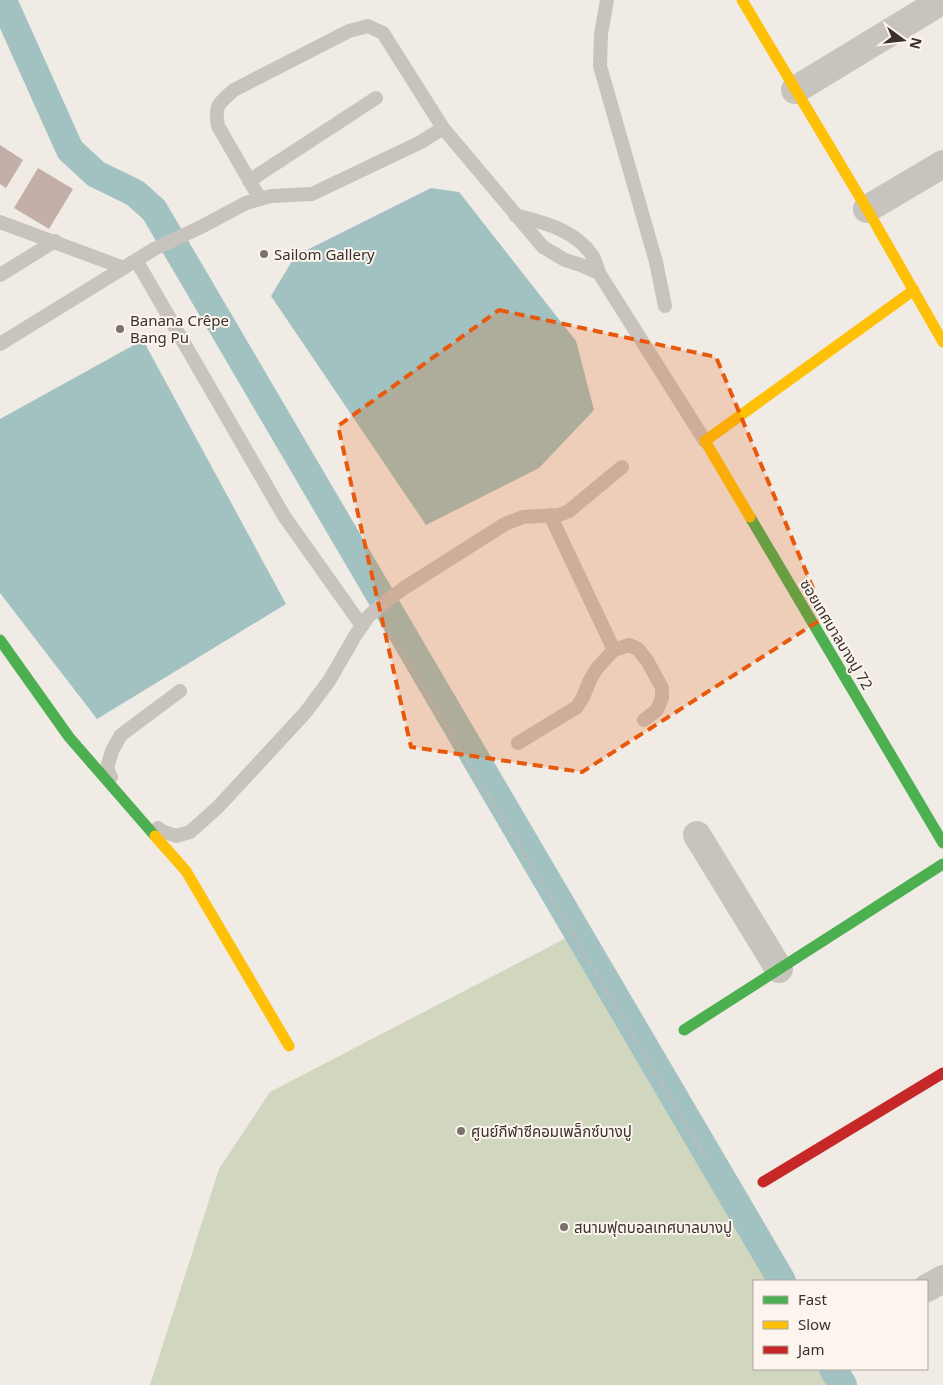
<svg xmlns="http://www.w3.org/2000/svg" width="943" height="1385" viewBox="0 0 943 1385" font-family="'Noto Sans','Noto Sans Thai',sans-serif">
  <rect width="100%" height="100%" fill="#f0ebe5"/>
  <path fill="#d1d6bf" d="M566,938L767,1281H754V1369H819L828,1385H150L219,1169L270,1092Z"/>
  <path fill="#a1c2c1" d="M431,188L459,192L576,341L594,410L539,468L426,525L271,296L295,256Z
    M143,340L286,604L97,719L0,593V419Z"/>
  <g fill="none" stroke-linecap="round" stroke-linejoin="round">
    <path stroke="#a1c2c1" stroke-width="28" d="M4,3L70,150L96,174L135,193L154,210L782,1281
      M833,1369L843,1385"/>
  </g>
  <path fill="#c3afa7" d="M0,145L23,160L6,188L0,184Z
    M38,168L73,189L49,229L14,208Z"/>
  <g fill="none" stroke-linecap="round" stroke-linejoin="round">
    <path stroke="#c2bbb6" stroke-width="3" stroke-dasharray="2.5 2.5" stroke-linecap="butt" d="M386,627L572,932L708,1162"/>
    <path stroke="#c9c3be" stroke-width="14" d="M607,0L601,34L600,66L656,262L665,306
      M249,181L376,98
      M260,199L218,126C214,105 219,103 234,90L349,31L368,26L383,33L443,128
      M515,215C544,223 574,229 592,255C596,260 597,267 599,273L705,441
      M0,222L124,268
      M136,260L284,516L362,626
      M0,275L55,241
      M0,344L154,249L201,227L246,203L271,196L312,194L421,142L443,128L543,247L565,260L581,265L599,273
      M550,515L614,650L629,645L638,649L648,662L662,688V698L657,710L644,720
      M518,743L577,707L583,697L590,680L597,668L614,650
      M111,777L107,768L112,751L121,735L180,691
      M158,828L162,831L176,836L190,832L218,807L305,713L329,681L355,636L368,617L376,609L404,588L505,524L523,517L559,515L569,511L622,467"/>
    <path stroke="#c9c3be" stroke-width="28" d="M795,90L943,0
      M867,209L943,164
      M697,835L779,969
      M927,1288L943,1279"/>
    <path stroke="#4caf50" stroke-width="11" d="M750,517L943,843
      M0,640L69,737L155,836
      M684,1030L943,864"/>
    <path stroke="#ffc107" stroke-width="11" d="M742,0L867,209L943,342
      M750,517L705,441L914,290
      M155,836L186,871L289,1046"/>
    <path stroke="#c62828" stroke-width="11" d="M763,1182L943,1073"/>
  </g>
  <path fill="#e8590c" fill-opacity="0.2" stroke="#e8590c" stroke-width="4" stroke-dasharray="10 6" stroke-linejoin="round" d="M499,310L716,357L825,617L582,772L411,747L338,426Z"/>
  <g fill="#7a716c" stroke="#fbf5ee" stroke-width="2">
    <circle cx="264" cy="254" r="5"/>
    <circle cx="120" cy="329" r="5"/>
    <circle cx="461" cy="1131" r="5"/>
    <circle cx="564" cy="1227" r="5"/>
  </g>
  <g text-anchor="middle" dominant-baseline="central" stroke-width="4" stroke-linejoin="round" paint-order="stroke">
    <g font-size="15" fill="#3b302b" stroke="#fbf5ee" text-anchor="start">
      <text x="274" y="254">Sailom Gallery</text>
      <text x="130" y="320">Banana Crêpe<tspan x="130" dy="17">Bang Pu</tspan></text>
      <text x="471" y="1131">ศูนย์กีฬาซีคอมเพล็กซ์บางปู</text>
      <text x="574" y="1227">สนามฟุตบอลเทศบาลบางปู</text>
    </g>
    <g font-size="15" fill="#3b302b" stroke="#fbf5ee">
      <text transform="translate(837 634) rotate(59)">ซอยเทศบาลบางปู 72</text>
    </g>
  </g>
  <rect x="753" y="1280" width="175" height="90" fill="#fbf5ee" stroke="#aea6a0"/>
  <rect x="763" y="1296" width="25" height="8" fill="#4caf50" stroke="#aea6a0"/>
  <text x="798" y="1305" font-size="15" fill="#3b302b">Fast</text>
  <rect x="763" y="1321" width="25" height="8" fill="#ffc107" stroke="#aea6a0"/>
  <text x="798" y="1330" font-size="15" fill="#3b302b">Slow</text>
  <rect x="763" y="1346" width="25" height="8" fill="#c62828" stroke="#aea6a0"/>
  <text x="798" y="1355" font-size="15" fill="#3b302b">Jam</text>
  <g transform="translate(903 40) rotate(105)" stroke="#fbf5ee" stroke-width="4" paint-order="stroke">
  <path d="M0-4L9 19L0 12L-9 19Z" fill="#3b302b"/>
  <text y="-8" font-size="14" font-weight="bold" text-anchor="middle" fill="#3b302b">N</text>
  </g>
</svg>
